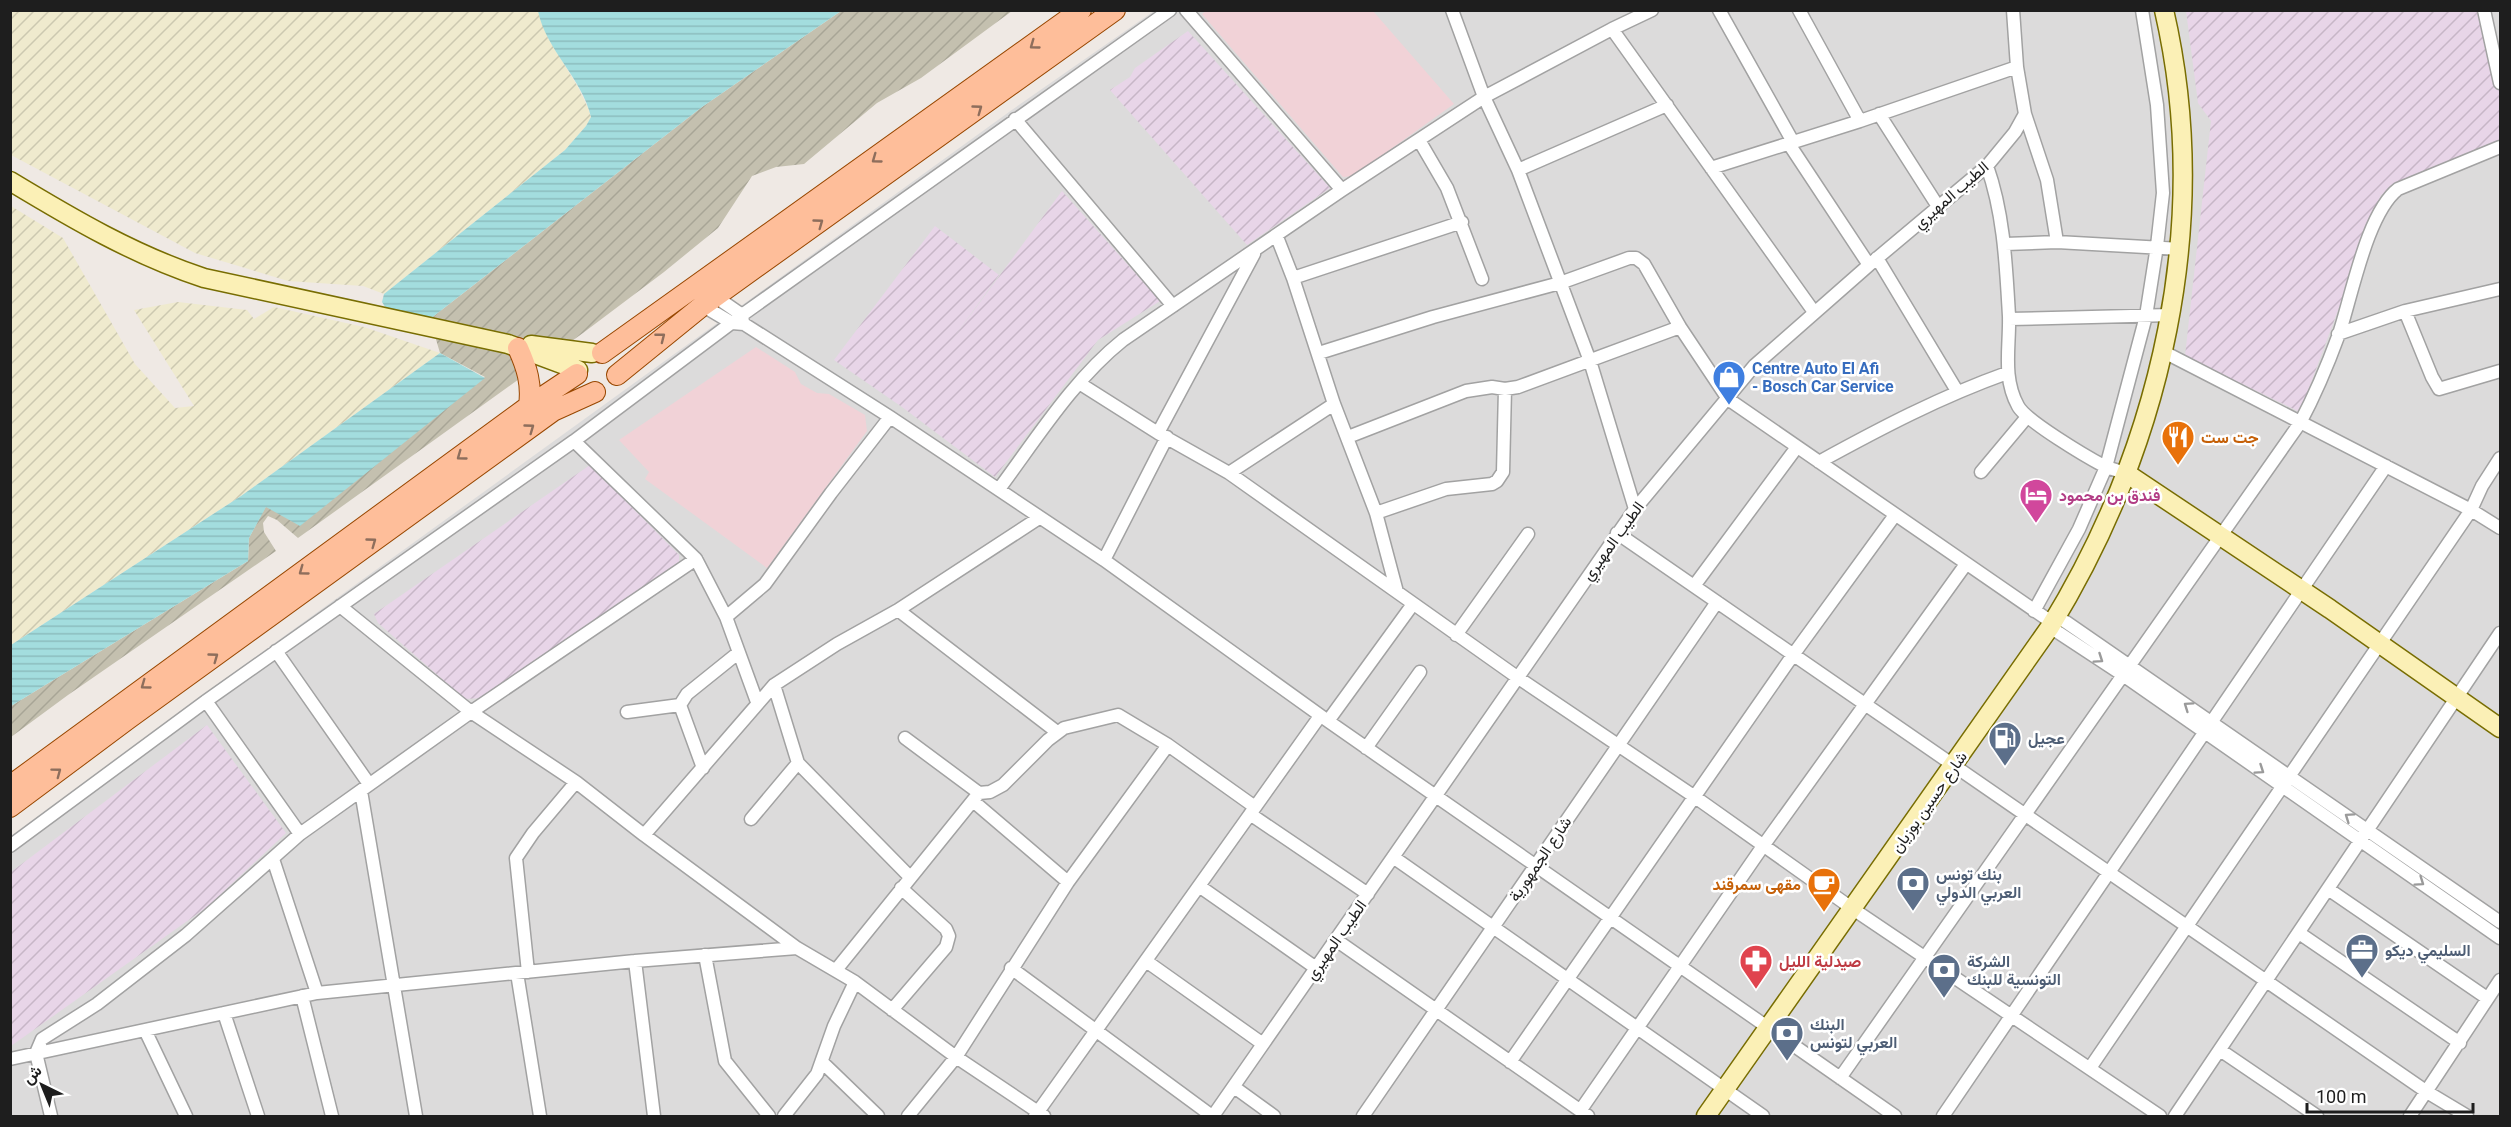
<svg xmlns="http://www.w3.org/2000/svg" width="2511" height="1127" viewBox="0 0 2511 1127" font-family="Roboto,Vazirmatn,sans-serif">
  <defs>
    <pattern id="industrial-furrows" width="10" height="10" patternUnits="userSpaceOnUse" patternTransform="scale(1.5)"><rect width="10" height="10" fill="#e8d5e8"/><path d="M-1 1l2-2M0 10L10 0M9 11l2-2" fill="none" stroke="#c7b6c7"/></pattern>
    <pattern id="construction-furrows" width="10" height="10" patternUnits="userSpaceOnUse" patternTransform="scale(1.5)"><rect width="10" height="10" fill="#c4c0af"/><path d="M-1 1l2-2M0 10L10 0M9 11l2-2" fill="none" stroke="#a8a596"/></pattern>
    <pattern id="farmland-furrows" width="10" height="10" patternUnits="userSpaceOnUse" patternTransform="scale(1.5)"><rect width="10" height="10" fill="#efeace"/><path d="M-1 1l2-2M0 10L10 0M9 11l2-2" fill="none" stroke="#ccc8b0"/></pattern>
    <pattern id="water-rules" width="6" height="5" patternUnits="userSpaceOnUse" patternTransform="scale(1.5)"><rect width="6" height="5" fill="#a3ddde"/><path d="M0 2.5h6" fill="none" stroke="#8cbdbe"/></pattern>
  </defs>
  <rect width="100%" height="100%" fill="#efe9e4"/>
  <path fill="#dcdbdb" d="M1154,11H2500V1116H11V840L196,700L1009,112Z"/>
  <path fill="#f1d2d7" d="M1207,10L1373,11L1454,104L1353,176L1343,177L1202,14Z
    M756,347L795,372L801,384L817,393L829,394L865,415L867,431L767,568L645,479L649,472L619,440Z"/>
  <path fill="url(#industrial-furrows)" d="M2186,11H2490L2500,53V146L2381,195L2300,412L2185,356L2211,121L2198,103Z
    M1188,31L1330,188L1247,245L1110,90L1130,77L1135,68Z
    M1062,191L1160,301L1098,340L995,477L902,407L834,360L935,226L999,275L944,351Z
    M590,465L679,555V563L482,698L465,699L378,623L374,614Z
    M207,725L286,833L207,907L11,1046V872Z"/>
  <path fill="url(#construction-furrows)" d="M841,11H1012L921,78L877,103L804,164L776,167L752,176L718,228L664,272L583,333L298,538L277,520L268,516L263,523L264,532L276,551L68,695L11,737V706L248,561L249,538L266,506L485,377L440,353L430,319L702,107Z"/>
  <path fill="url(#farmland-furrows)" d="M10,11H538L548,38L578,87L588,108L591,117L586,126L565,150L384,294L363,286L288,281L195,253L11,155Z
    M11,206L63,238L135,364L175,408L194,406L134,310L178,302L247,310L254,319L274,307L364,327L440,353L241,496L11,645Z"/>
  <path fill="url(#water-rules)" d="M538,11H841L702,107L430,319L387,310L382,302L384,294L565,150L586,126L591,117C582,78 546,50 538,11Z
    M440,353L485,378L300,526L266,507L249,538L248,561L11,706V645L241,496Z"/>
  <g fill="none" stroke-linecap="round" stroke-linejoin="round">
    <g stroke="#a2a2a2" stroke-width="15">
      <path id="street" d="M1186,10L1342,190
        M1452,10L1484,97L1518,170L1590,361L1635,509
        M1719,10L1793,142
        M1799,10L1860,121
        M2484,10L2500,83
        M1612,29L1814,312
        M1879,114L1939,208
        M2025,114L2047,180L2057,242
        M1015,119L1173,306
        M1419,140L1447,188L1482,279
        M1789,144L1869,265
        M1987,166C2004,214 2006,265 2009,316C2010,346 2002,377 2018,406C2026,421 2087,457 2104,466C2111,469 2119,471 2126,473
        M1711,168L1860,121L2017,67
        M1518,170L1667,105
        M1277,237L1293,278L1334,404L1376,513L1397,592
        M2005,244L2057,242L2181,249
        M1877,258L1957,391
        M1293,278L1462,222
        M705,281L716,297L742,315L743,322
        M700,304L732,323L744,324L890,417L1104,560L1328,721L1895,1116
        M2405,311L2432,377L2439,389L2500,371
        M2009,319L2171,315
        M2338,334L2405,311L2500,289
        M2162,351L2471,510L2500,528
        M1319,353L1433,317L1560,283L1629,258H1636L1644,264L1680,327L1728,399L2047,619L2050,627L2123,675L2500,938
        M1079,383L1158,433L1229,473L1517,677L1695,797L1853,909L2160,1116
        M1158,433L1254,254
        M1348,437L1466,391L1492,387L1505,389L1518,387L1680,327
        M574,441L696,559
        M1819,462C1881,428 1940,397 2007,373
        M1981,472L2027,417
        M1229,473L1334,404
        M999,489C1037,438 1073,380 1123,340L1342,190L1484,97L1612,29L1652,10
        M1376,513L1446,489L1492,484L1497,481L1503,472L1505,389
        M1617,533L2427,1092L2467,1116
        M1104,560L1167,437
        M1694,586L1797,447
        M340,606L471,712L576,782L644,835L797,948L855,982L956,1057L1044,1116
        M898,610L1057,732
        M2034,611L2079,529L2106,467L2146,316L2157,246L2163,193L2157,105L2142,10
        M726,617L765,584L831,493L890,417
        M2048,619L2056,618L2066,622L2500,922
        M1456,635L1528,534
        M276,651L369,784
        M774,685L798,763L910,877
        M206,701L300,834
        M627,712L680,705
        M1328,721L1413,604
        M905,738L979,793
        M1366,748L1420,672
        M703,768L680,705L687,694L738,653
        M361,791L416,1116
        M973,801L1068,882
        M1250,814L1368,894
        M751,819L798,763
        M644,835L774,685L837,644L898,610L1039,518
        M10,846L206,701L574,441L742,315L1170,10
        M1393,857L1763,1116
        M273,859L317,993
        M1199,886L1316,968
        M2328,889L2487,998
        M2299,933L2460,1043
        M1336,940L1588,1116
        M705,955L725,1061L769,1116
        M635,961L654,1116
        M1146,961L1263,1044
        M1011,968L1212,1116
        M836,970L979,793L990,792L1003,785L1048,740L1064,728L1118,715L1168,745L1255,807
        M528,972L516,858L533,833L576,782
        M517,973L540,1116
        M302,996L332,1116
        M892,1010L946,947L949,936L946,929L901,888
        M224,1013L258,1116
        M145,1030L186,1116
        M2220,1050L2317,1116
        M10,1059L317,993L635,961L797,948
        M822,1062L878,1116
        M1510,1062L1793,655L1895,515
        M2090,1068L2471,510L2482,486L2500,458
        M1840,1078L2300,423C2315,395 2328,364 2339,334C2352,295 2367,213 2398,189L2500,147
        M1234,1087L1274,1116
        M1580,1111L1763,846L1966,564
        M51,1116L36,1053L42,1039L97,1004L186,935L300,834L471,712L696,559L726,617L757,702
        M784,1116L817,1074L834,1026L855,982
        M908,1116L956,1057L1068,882L1168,745
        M1035,1116L1320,716
        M1213,1116L1635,509L1754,366L1869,265L1987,166L2015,132L2025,114L2017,67L2013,10
        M1363,1116L1717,602
        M1943,1116L2386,466
        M2175,1116L2500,633
        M2410,1116L2500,980"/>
    </g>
    <g stroke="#786d02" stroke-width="21">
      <path id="secondary" d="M10,181C73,219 134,255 204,278L508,344L578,370
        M531,345L592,353
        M2126,473L2330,609L2500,728
        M1706,1116L2050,627C2162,444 2213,222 2164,10"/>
    </g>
    <g stroke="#984700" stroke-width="22">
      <path id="primary" d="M518,348C527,368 532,384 529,406
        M602,353L1081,10
        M617,375L702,306L1115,10
        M10,786L529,406L577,374
        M10,807L128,719L553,411L595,392"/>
    </g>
    <use href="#street" stroke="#fff" stroke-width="12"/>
    <use href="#secondary" stroke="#fbf0b6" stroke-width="18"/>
    <use href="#primary" stroke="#febe9a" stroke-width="20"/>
  </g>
  <defs><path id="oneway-chevron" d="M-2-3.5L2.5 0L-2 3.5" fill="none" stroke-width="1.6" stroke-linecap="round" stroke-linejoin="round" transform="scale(1.5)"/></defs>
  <g stroke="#8e6e5c">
    <use href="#oneway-chevron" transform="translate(1034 45) rotate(144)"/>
    <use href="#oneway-chevron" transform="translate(978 109) rotate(-36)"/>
    <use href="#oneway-chevron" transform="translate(876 159) rotate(144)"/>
    <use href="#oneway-chevron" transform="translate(819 223) rotate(-36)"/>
    <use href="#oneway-chevron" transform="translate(661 337) rotate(-38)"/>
    <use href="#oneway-chevron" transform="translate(530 428) rotate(-36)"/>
    <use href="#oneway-chevron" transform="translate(461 456) rotate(144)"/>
    <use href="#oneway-chevron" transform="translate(372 542) rotate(-36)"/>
    <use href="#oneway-chevron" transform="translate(303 571) rotate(144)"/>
    <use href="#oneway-chevron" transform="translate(214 657) rotate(-36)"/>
    <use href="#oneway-chevron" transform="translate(145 685) rotate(144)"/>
    <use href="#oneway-chevron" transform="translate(57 772) rotate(-37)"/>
  </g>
  <g stroke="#9a9a9a">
    <use href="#oneway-chevron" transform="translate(2099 659) rotate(34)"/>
    <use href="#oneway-chevron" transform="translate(2188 706) rotate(-145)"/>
    <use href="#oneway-chevron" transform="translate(2260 770) rotate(34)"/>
    <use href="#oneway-chevron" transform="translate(2349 817) rotate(-145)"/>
    <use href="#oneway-chevron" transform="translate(2420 882) rotate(35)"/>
  </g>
  <defs>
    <g id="shop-pin" transform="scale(1.725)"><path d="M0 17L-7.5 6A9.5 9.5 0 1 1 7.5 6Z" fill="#3f7fe0" stroke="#fff"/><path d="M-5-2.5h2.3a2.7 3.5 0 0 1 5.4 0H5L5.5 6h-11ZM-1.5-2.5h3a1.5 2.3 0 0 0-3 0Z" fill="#fff"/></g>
    <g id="restaurant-pin" transform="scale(1.725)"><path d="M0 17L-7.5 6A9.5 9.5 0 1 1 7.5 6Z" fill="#e8710a" stroke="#fff"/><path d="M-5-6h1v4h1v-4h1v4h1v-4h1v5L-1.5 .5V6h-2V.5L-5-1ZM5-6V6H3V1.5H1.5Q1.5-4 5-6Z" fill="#fff"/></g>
    <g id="hotel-pin" transform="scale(1.725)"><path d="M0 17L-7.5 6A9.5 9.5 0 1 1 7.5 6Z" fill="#d1479c" stroke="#fff"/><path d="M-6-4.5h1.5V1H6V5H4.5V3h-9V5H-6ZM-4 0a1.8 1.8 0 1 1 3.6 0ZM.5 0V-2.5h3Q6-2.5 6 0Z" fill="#fff"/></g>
    <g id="fuel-pin" transform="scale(1.725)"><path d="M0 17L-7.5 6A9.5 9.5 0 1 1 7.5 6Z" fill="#5c6f8a" stroke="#fff"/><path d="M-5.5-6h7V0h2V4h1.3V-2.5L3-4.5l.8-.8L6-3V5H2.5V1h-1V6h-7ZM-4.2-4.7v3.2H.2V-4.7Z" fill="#fff"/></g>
    <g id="bank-pin" transform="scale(1.725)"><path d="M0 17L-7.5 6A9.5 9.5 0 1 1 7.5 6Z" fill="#5c6f8a" stroke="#fff"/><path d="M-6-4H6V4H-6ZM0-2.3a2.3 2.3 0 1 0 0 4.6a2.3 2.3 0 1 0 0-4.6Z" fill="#fff"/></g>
    <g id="cafe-pin" transform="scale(1.725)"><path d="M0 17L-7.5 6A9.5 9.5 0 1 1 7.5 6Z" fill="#e8710a" stroke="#fff"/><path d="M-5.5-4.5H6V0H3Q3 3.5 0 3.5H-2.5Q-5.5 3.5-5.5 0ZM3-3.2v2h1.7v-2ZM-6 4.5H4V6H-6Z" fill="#fff"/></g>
    <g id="office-pin" transform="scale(1.725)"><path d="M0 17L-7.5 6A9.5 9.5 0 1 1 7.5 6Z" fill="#5c6f8a" stroke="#fff"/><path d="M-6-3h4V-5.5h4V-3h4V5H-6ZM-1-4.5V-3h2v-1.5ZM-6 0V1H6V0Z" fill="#fff"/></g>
    <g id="pharmacy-pin" transform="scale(1.725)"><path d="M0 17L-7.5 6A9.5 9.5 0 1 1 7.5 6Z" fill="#e0444e" stroke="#fff"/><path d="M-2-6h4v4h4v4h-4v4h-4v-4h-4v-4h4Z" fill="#fff"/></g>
  </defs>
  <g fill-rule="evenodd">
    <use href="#shop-pin" x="1729" y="377"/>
    <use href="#restaurant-pin" x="2178" y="437"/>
    <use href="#hotel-pin" x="2036" y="495"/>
    <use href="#fuel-pin" x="2005" y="738"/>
    <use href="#bank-pin" x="1913" y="883"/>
    <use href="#cafe-pin" x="1824" y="884"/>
    <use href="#office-pin" x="2362" y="950"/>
    <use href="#pharmacy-pin" x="1756" y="961"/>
    <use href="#bank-pin" x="1944" y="970"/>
    <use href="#bank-pin" x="1787" y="1033"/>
  </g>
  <g text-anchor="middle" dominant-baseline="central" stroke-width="5" stroke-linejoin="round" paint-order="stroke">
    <g font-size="16" fill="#1e1e1e" stroke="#fff">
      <text transform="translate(1951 195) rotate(-41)">الطيب المهيري</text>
      <text transform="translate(1613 541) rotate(-54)">الطيب المهيري</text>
      <text transform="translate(1929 802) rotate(-55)">شارع حسين بوزيان</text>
      <text transform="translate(1540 859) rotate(-56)">شارع الجمهورية</text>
      <text transform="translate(1336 940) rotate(-55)">الطيب المهيري</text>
    </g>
    <g font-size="16" font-weight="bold" fill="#366cbe" stroke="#fff" text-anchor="start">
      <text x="1752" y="368">Centre Auto El Afi<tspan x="1752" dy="18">- Bosch Car Service</tspan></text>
    </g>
    <g font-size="16" font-weight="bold" fill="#c56008" stroke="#fff" text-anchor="start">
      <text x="2201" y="437">جت ست</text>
      <text x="1801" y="884" text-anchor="end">مقهى سمرقند</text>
    </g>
    <g font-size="16" font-weight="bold" fill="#b23c85" stroke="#fff" text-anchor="start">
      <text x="2059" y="495">فندق بن محمود</text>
    </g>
    <g font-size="16" font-weight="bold" fill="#4e5e75" stroke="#fff" text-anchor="start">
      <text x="2028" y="738">عجيل</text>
      <text x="1936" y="874">بنك تونس<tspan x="1936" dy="18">العربي الدولي</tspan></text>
      <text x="2385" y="950">السليمي ديكو</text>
      <text x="1967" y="961">الشركة<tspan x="1967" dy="18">التونسية للبنك</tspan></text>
      <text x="1810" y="1024">البنك<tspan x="1810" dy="18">العربي لتونس</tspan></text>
    </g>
    <g font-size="16" font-weight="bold" fill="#be3a42" stroke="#fff" text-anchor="start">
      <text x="1779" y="961">صيدلية الليل</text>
    </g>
  </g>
  <rect width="2511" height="1127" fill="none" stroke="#1e1e1e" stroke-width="24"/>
  <g transform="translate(42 1085) rotate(317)" stroke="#ffffff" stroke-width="4.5" paint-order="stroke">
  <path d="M0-4.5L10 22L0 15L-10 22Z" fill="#1e1e1e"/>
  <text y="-9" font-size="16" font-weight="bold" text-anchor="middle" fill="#1e1e1e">ش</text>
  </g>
  <path d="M2307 1103v9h166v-9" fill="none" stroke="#1e1e1e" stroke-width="3"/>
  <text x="2316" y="1103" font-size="18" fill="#1e1e1e" stroke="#ffffff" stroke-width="4.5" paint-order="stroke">100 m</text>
</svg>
